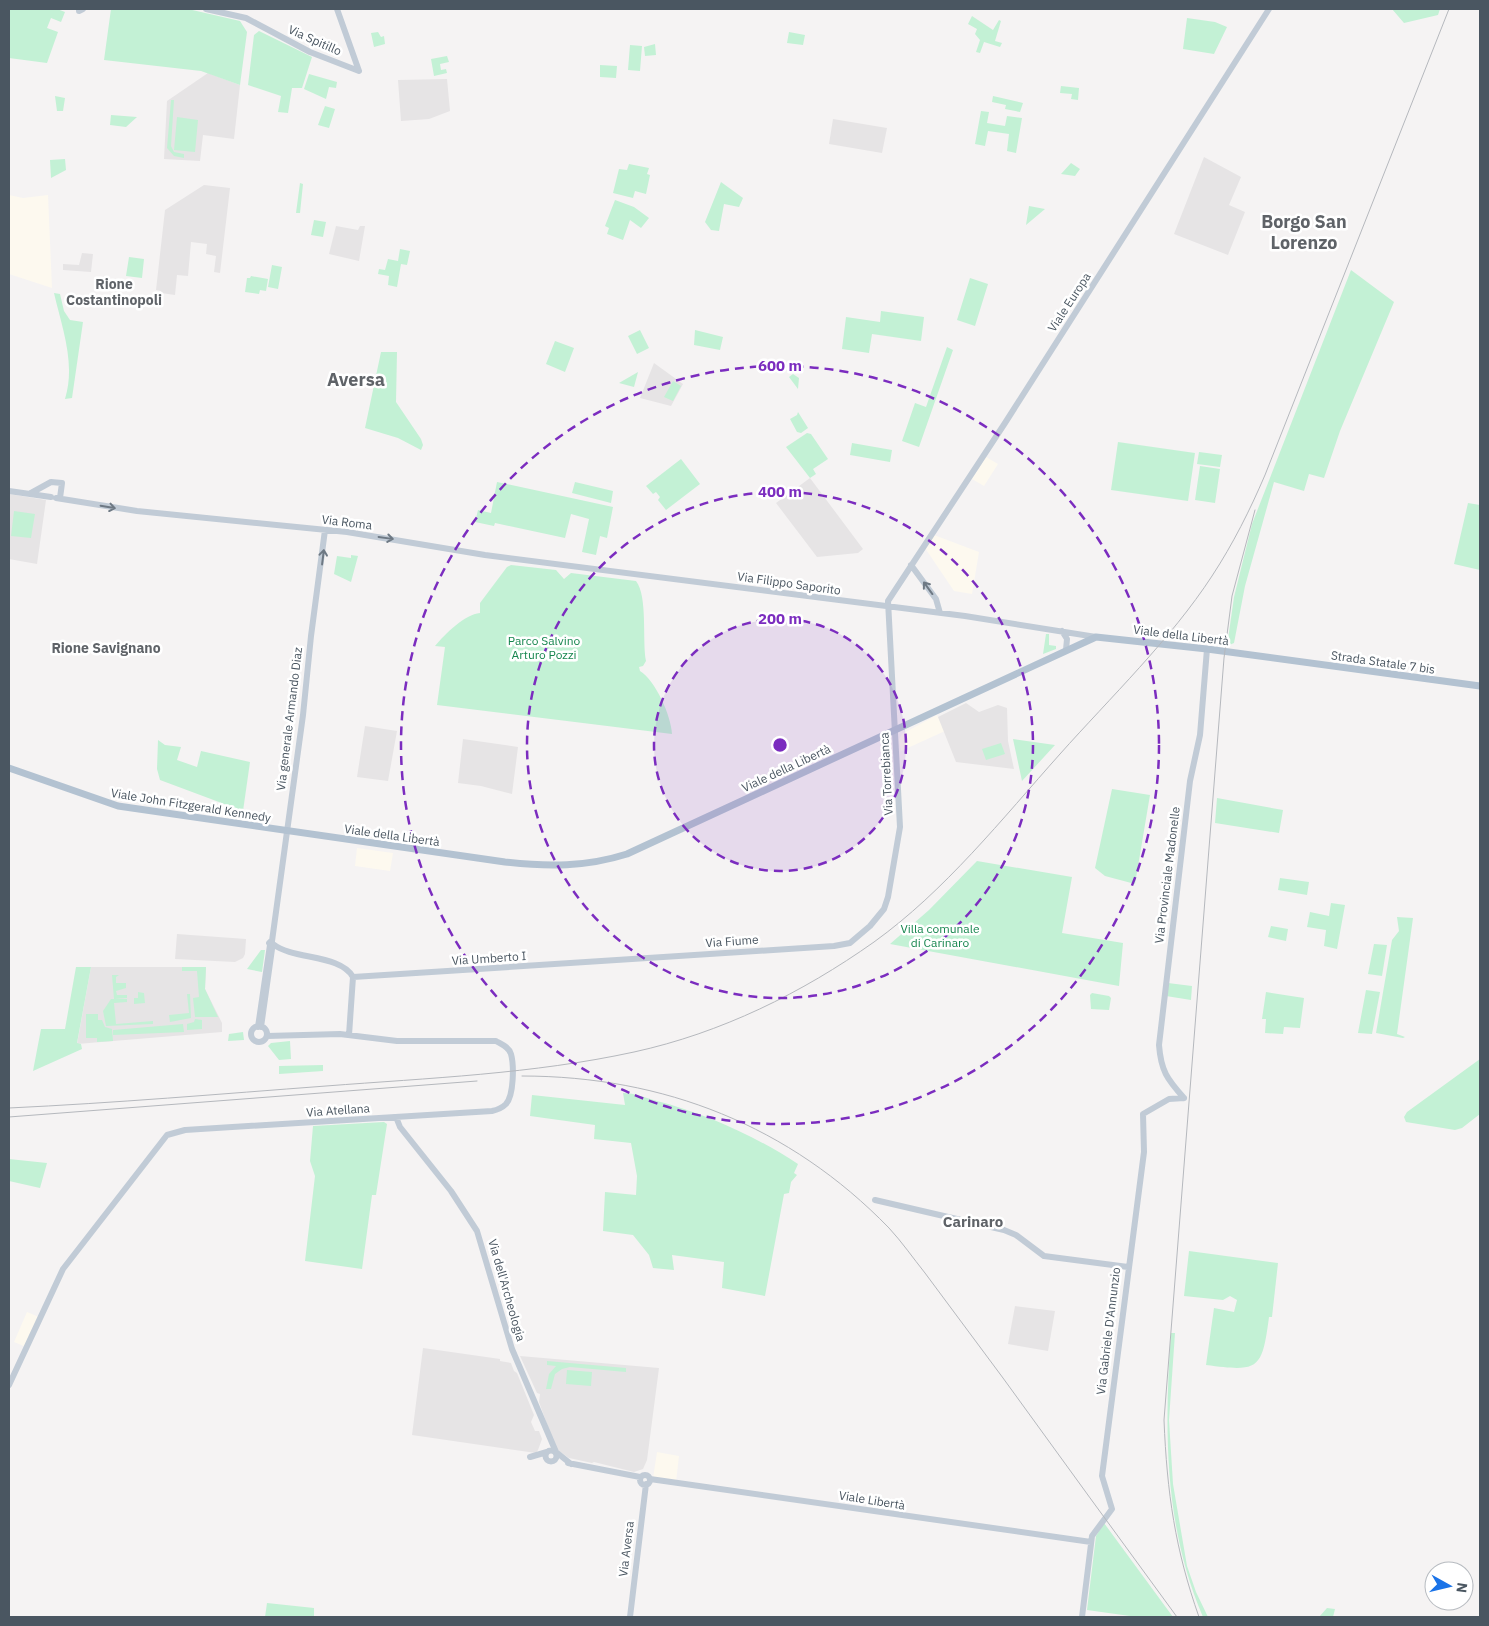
<svg xmlns="http://www.w3.org/2000/svg" width="1489" height="1626" viewBox="0 0 1489 1626" font-family="'IBM Plex Sans',sans-serif">
  <rect width="100%" height="100%" fill="#f5f3f3"/>
  <path fill="#fdf9ef" d="M9,195L23,198L48,195L52,288L9,274Z
    M986,457L998,464L984,486L972,479Z
    M934,535L979,552L972,594L954,591L925,548Z
    M937,715L945,731L901,751L899,740L902,734Z
    M357,848L393,853L390,871L355,866Z
    M27,1312L39,1317L26,1347L14,1342Z
    M657,1452L679,1456L676,1482L653,1478Z"/>
  <path fill="#e6e4e5" d="M208,73L240,85L234,139L203,135L200,161L164,159L167,101Z
    M447,79L450,111L429,119L401,121L398,80Z
    M833,119L887,128L882,153L829,144Z
    M1204,157L1241,177L1229,205L1245,212L1228,255L1174,234Z
    M204,185L230,188L220,273L214,272L216,256L206,254L207,244L191,242L188,276L177,275L175,295L161,293V291L156,290L165,210Z
    M336,226L358,230L360,226H365L359,261L329,254Z
    M82,253L93,254L91,272L63,270V264L79,265Z
    M654,363L683,384L671,406L640,398Z
    M810,478L863,549L858,553L817,557L776,503Z
    M9,494L46,500L37,564L9,559Z
    M966,703L979,712L998,705L1007,708L1008,741L1014,769L956,762L938,717Z
    M365,726L397,731L388,781L357,777Z
    M463,739L518,747L512,794L481,786L458,783Z
    M177,934L246,939L245,954L243,958L235,962L175,959Z
    M91,967H206L205,989L222,1023V1032L77,1044Z
    M1015,1306L1055,1311L1048,1351L1008,1344Z
    M423,1348L500,1359V1361L511,1363L514,1371L517,1373L534,1415L531,1422L535,1431H539L542,1439L538,1450L536,1453L412,1435Z
    M520,1356L659,1368L647,1460L643,1469L634,1472L594,1462L592,1463L569,1458L556,1449L539,1402L540,1394L537,1393Z"/>
  <path fill="#c3f1d5" d="M10,9H57L65,12L61,22L51,18L47,28L58,32L47,63L9,58Z
    M111,9H188L240,21L247,32L240,85L201,71L104,60Z
    M1392,9H1440L1438,15L1404,23Z
    M972,16L993,30L999,20L1001,21L995,41L1002,43L1000,47L984,42L980,53L976,52L980,40L975,34L977,29L968,24Z
    M1187,18L1215,22L1227,27L1214,54L1183,49Z
    M259,31L312,57L302,88H292L288,113L278,112L281,96L248,85L254,35Z
    M378,32L381,37L384,36L385,44L374,47L371,33Z
    M789,32L805,35L803,45L787,43Z
    M655,44L656,55L645,56L644,47Z
    M630,45L642,46L640,71L628,70Z
    M447,56L449,62L440,64L441,70L446,69L447,73L434,76L431,59Z
    M600,65L617,66L616,78L600,77Z
    M309,74L337,82L336,88L329,87L326,99L304,89Z
    M1061,86L1079,88L1078,100L1071,99L1072,94L1060,93Z
    M55,96L65,98L63,111H57Z
    M993,96L1023,103L1020,112L1005,109L1006,105L992,102Z
    M171,100H174L171,146L174,152L184,154V158L174,156L167,148Z
    M325,106L335,109L329,128L318,125Z
    M981,111L989,112L987,123L1005,126L1007,116L1022,118L1016,153L1007,151L1009,134L988,131L985,146L975,144Z
    M111,115L137,117L126,127L110,125Z
    M177,117L198,120L195,152L174,150Z
    M65,159L66,170L51,178L50,160Z
    M1071,163L1080,169L1075,176L1061,174Z
    M629,164L649,168L647,174L650,175L646,194L635,191L633,198L613,193L619,169L627,170Z
    M721,182L743,198L739,207L724,204L719,231L711,230L705,222Z
    M300,183L303,184L300,213H296Z
    M615,200L634,207L649,218L641,228L630,220L623,240L607,234L609,228L605,226Z
    M1029,206L1045,209L1026,225Z
    M314,220L326,222L323,237L311,235Z
    M400,249L410,251L407,265L401,264L397,287L388,285L389,276L378,274L379,269L385,270L388,259L398,261Z
    M129,257L144,259L142,278L126,276Z
    M272,265L282,267L278,289L268,287Z
    M1351,270L1394,302L1340,431L1324,478L1309,474L1304,491L1274,482L1245,586L1234,643L1227,646L1234,597L1252,524Z
    M251,276L268,279L266,291L260,290L259,294L245,292L247,278H250Z
    M970,278L988,284L975,326L957,320Z
    M54,293L60,294L64,311L70,320L83,322L72,398L65,399C76,363 62,328 54,293Z
    M881,311L924,317L921,341L872,334L869,353L842,349L846,317L880,322Z
    M640,330L649,348L637,354L628,336Z
    M695,330L723,337L720,350L694,345Z
    M555,341L574,348L565,372L546,364Z
    M947,347L953,350L919,447L902,441L915,403L926,407Z
    M381,352H397L396,402L421,439L423,445L421,450L398,438L365,428Z
    M638,372L634,387L619,383Z
    M793,374L799,378L798,389L789,377Z
    M673,381L681,386L673,401L664,397Z
    M798,412L808,428L801,433L797,432L790,419L797,415Z
    M807,433L811,434L828,459L813,469L816,474L810,478L786,447Z
    M1118,442L1195,453L1188,501L1111,490Z
    M852,443L892,450L890,462L850,455Z
    M1199,452L1222,455L1220,467L1197,464Z
    M681,459L700,484L666,510L658,500L660,497L656,492L653,494L646,486Z
    M1200,466L1220,469L1215,503L1195,500Z
    M497,482L613,507L607,538L600,536L596,555L582,552L589,519L571,514L565,538L495,523L494,526L475,522L478,510L491,513Z
    M575,482L613,491L611,503L572,493Z
    M1468,503L1480,505V570L1454,564Z
    M14,511L35,514L31,538L11,536Z
    M351,555L358,556L351,582L334,574L337,556L351,558Z
    M511,565L556,570L564,579L571,573L636,581C648,596 642,641 646,661L643,666L639,667L640,671C655,680 671,715 672,734L437,705L445,647L435,646C445,634 465,614 480,613V603L507,567Z
    M1046,634H1049V645L1056,646V649L1043,654Z
    M1013,739L1055,745L1022,781Z
    M158,740L165,745L181,747L177,760L197,767L201,751L250,762L243,811L160,780L157,769Z
    M1001,743L1005,754L986,760L982,749Z
    M1112,789L1150,795L1135,884L1105,876L1095,868Z
    M1217,798L1283,810L1279,833L1215,823Z
    M977,861L1072,877L1062,933L1123,943L1119,986L890,944L929,910Z
    M1280,878L1309,882L1307,895L1278,890Z
    M1331,903L1345,905L1337,949L1324,946L1326,930L1307,927L1310,912L1329,916Z
    M1397,917L1413,918L1397,1034L1405,1037L1403,1038L1376,1033L1392,940L1399,931Z
    M1271,926L1288,929L1286,941L1268,937Z
    M1374,944L1387,945L1382,976L1368,974Z
    M261,950H265L262,972L247,969Z
    M76,967H91L77,1043L81,1044L82,1049L33,1071L41,1029H65Z
    M182,967H206L205,989L218,1017H195L193,998L199,997L197,971H182Z
    M112,975H119L116,977V983H126V988L116,991L117,995H127V998L114,999Z
    M1168,983L1192,986L1191,1000L1166,996Z
    M1366,990L1380,992L1372,1034L1358,1033Z
    M138,992L144,993L145,1003L134,1004V998H138Z
    M1266,992L1304,998L1300,1028L1284,1027L1283,1034L1265,1033L1266,1019H1262Z
    M1092,993L1109,996L1111,998L1109,1010L1091,1009L1090,995Z
    M187,994H190L191,1018L170,1022L169,1015L189,1013Z
    M111,999H127V1002L114,1003L116,1024L153,1021V1024L106,1026L103,1011Z
    M86,1014H98V1020H102L105,1027L112,1029L113,1041L97,1042V1038H86Z
    M195,1019L202,1020V1029L187,1030V1024L194,1022Z
    M183,1024L184,1032L113,1035V1030Z
    M243,1032L244,1040L228,1041L229,1034Z
    M290,1041L291,1059L279,1060L268,1046L271,1043Z
    M1480,1059V1114L1462,1128L1455,1130L1406,1122L1404,1117L1407,1112Z
    M323,1065V1071L279,1074V1066Z
    M623,1093C635,1093 646,1098 657,1101C707,1114 755,1136 798,1164L794,1173L797,1175L791,1182L789,1193L784,1194L765,1296L722,1288L724,1262L672,1255L674,1270L653,1268L649,1255L633,1235L603,1231L605,1192L636,1195L637,1176L631,1143L594,1139L595,1125L530,1116L532,1095L625,1105Z
    M384,1122L387,1124L376,1195H372L362,1269L305,1261L315,1176L310,1161L313,1126Z
    M9,1159L47,1163L40,1188L9,1181Z
    M1189,1251L1278,1263L1272,1317H1269C1262,1370 1259,1372 1206,1365L1214,1308L1234,1312L1237,1300L1230,1296L1223,1300L1184,1296Z
    M1171,1333H1175L1169,1420L1173,1484L1187,1566L1196,1592L1208,1617H1203C1164,1526 1164,1430 1171,1333Z
    M547,1361L626,1368V1372L570,1367L562,1369L555,1374L551,1389H546L549,1374L556,1366L547,1365Z
    M567,1370L592,1372L591,1386L566,1384Z
    M1104,1523L1173,1617H1137L1087,1610L1096,1536Z
    M267,1603L314,1608V1617H265Z
    M1327,1608L1335,1609L1333,1617H1319Z"/>
  <g fill="none" stroke-linecap="round" stroke-linejoin="round">
    <path stroke="#c1cbd6" stroke-width="6" d="M79,9V11L83,9
      M206,9L246,18L310,52L359,71
      M337,9L359,71
      M9,491L51,497
      M31,493L51,482L62,483L60,498
      M56,498L137,511L347,532L485,555L965,616L1096,637
      M911,565L936,599L940,613
      M1062,631L1067,639L1066,650
      M272,941L303,715L311,636L325,530
      M273,944C293,960 340,954 353,977L349,1035
      M353,977L834,946L850,943L870,926L884,909L888,897L900,827L888,601L1005,423L1269,9
      M251 1034a8 8 0 1 1 16 0a8 8 0 1 1-16 0Z
      M258,1027L270,945L269,943L271,941
      M261,1027L272,949
      M1184,1098C1167,1079 1161,1071 1159,1045L1190,781L1200,735L1207,649
      M396,1117L400,1127L451,1191L477,1231L512,1349L556,1452L571,1464
      M875,1200L1004,1230L1016,1235L1044,1256L1128,1267
      M9,1385L63,1269L167,1135L185,1130L492,1111C497,1110 502,1108 506,1104C514,1095 514,1065 511,1054C509,1047 501,1044 496,1041H397L340,1034L267,1036
      M545.5 1456a5.5 5.5 0 1 1 11 0a5.5 5.5 0 1 1-11 0Z
      M530,1457L547,1452
      M568,1463L640,1477
      M640 1480a5 5 0 1 1 10 0a5 5 0 1 1-10 0Z
      M650,1479L1091,1542
      M630,1617L646,1484
      M1082,1617L1092,1536L1112,1509L1102,1476L1144,1152L1143,1114L1169,1099L1184,1098"/>
    <path stroke="#b3c2d1" stroke-width="7" d="M9,768L118,806L505,862C548,867 586,867 627,854L1096,637L1207,649L1480,686"/>
    <path stroke="#b5b8bd" stroke-width="1" d="M522,1076C664,1076 790,1126 889,1228C902,1242 913,1258 925,1273C951,1308 977,1343 1003,1378C1061,1458 1119,1538 1177,1617
      M9,1108C115,1103 220,1094 326,1086C429,1078 533,1074 634,1052C721,1033 802,993 874,942C945,891 1002,819 1060,754C1110,698 1171,639 1212,576C1233,544 1250,510 1265,475L1449,9
      M9,1117L477,1081
      M1199,1617C1175,1549 1167,1493 1164,1420L1224,658L1232,596L1255,510"/>
  </g>
  <defs><path id="oneway-shaft" d="M-6 0H5M1.5-3L5.5 0L1.5 3" fill="none" stroke-width="1.6" stroke-linecap="round" stroke-linejoin="round" transform="scale(1.25)"/></defs>
  <g stroke="#6e7984">
    <use href="#oneway-shaft" transform="translate(108 507) rotate(10)"/>
    <use href="#oneway-shaft" transform="translate(386 538) rotate(8)"/>
    <use href="#oneway-shaft" transform="translate(323 557) rotate(-83)"/>
    <use href="#oneway-shaft" transform="translate(928 588) rotate(-126)"/>
  </g>
  <circle cx="780" cy="745" r="126" fill="#7b2cbf" fill-opacity=".12"/>
  <g fill="none" stroke="#7b2cbf" stroke-width="2.5" stroke-dasharray="9 6">
    <circle cx="780" cy="745" r="126"/>
    <circle cx="780" cy="745" r="253"/>
    <circle cx="780" cy="745" r="379"/>
  </g>
  <g text-anchor="middle" dominant-baseline="central" stroke-width="5" stroke-linejoin="round" paint-order="stroke">
    <g font-size="12" fill="#4a5661" stroke="#fff">
      <text transform="translate(315 40) rotate(24)">Via Spitillo</text>
      <text transform="translate(1069 302) rotate(-57)">Viale Europa</text>
      <text transform="translate(347 522) rotate(7)">Via Roma</text>
      <text transform="translate(789 583) rotate(8)">Via Filippo Saporito</text>
      <text transform="translate(1181 635) rotate(7)">Viale della Libertà</text>
      <text transform="translate(1383 662) rotate(8)">Strada Statale 7 bis</text>
      <text transform="translate(289 719) rotate(-83)">Via generale Armando Diaz</text>
      <text transform="translate(786 768) rotate(-25)">Viale della Libertà</text>
      <text transform="translate(886 774) rotate(-93)">Via Torrebianca</text>
      <text transform="translate(191 805) rotate(9)">Viale John Fitzgerald Kennedy</text>
      <text transform="translate(392 835) rotate(8)">Viale della Libertà</text>
      <text transform="translate(1167 875) rotate(-83)">Via Provinciale Madonelle</text>
      <text transform="translate(732 941) rotate(-4)">Via Fiume</text>
      <text transform="translate(489 958) rotate(-4)">Via Umberto I</text>
      <text transform="translate(338 1110) rotate(-4)">Via Atellana</text>
      <text transform="translate(507 1290) rotate(74)">Via dell'Archeologia</text>
      <text transform="translate(1108 1331) rotate(-83)">Via Gabriele D'Annunzio</text>
      <text transform="translate(872 1500) rotate(9)">Viale Libertà</text>
      <text transform="translate(626 1549) rotate(-83)">Via Aversa</text>
    </g>
    <g font-size="12" fill="#17864f" stroke="#fff">
      <text x="544" y="640">Parco Salvino<tspan x="544" dy="14">Arturo Pozzi</tspan></text>
      <text x="940" y="928">Villa comunale<tspan x="940" dy="14">di Carinaro</tspan></text>
    </g>
    <g font-size="14" font-weight="bold" fill="#5f6368" stroke="#fff">
      <text x="114" y="284">Rione<tspan x="114" dy="16">Costantinopoli</tspan></text>
      <text x="106" y="648">Rione Savignano</text>
    </g>
    <g font-size="15" font-weight="bold" fill="#5f6368" stroke="#fff">
      <text x="973" y="1221">Carinaro</text>
    </g>
    <g font-size="18" font-weight="bold" fill="#5f6368" stroke="#fff">
      <text x="1304" y="221">Borgo San<tspan x="1304" dy="21">Lorenzo</tspan></text>
      <text x="356" y="379">Aversa</text>
    </g>
  </g>
  <circle cx="780" cy="745" r="8" fill="#7b2cbf" stroke="#fff" stroke-width="2.5"/>
  <g font-size="15" text-anchor="middle" font-weight="bold" fill="#7b2cbf" stroke="#fff" stroke-width="5" stroke-linejoin="round" paint-order="stroke">
    <text x="780" y="371">600 m</text>
    <text x="780" y="497">400 m</text>
    <text x="780" y="624">200 m</text>
  </g>
  <rect width="1489" height="1626" fill="none" stroke="#4a5661" stroke-width="20"/>
  <g transform="translate(1449 1586) rotate(98)"><circle r="24" fill="#ffffff" stroke="#b7bbc0"/>
  <path d="M0-4L9 19L0 12L-9 19Z" fill="#1a73e8"/>
  <text y="-8" font-size="14" font-weight="bold" text-anchor="middle" fill="#4a5661">N</text>
  </g>
</svg>
